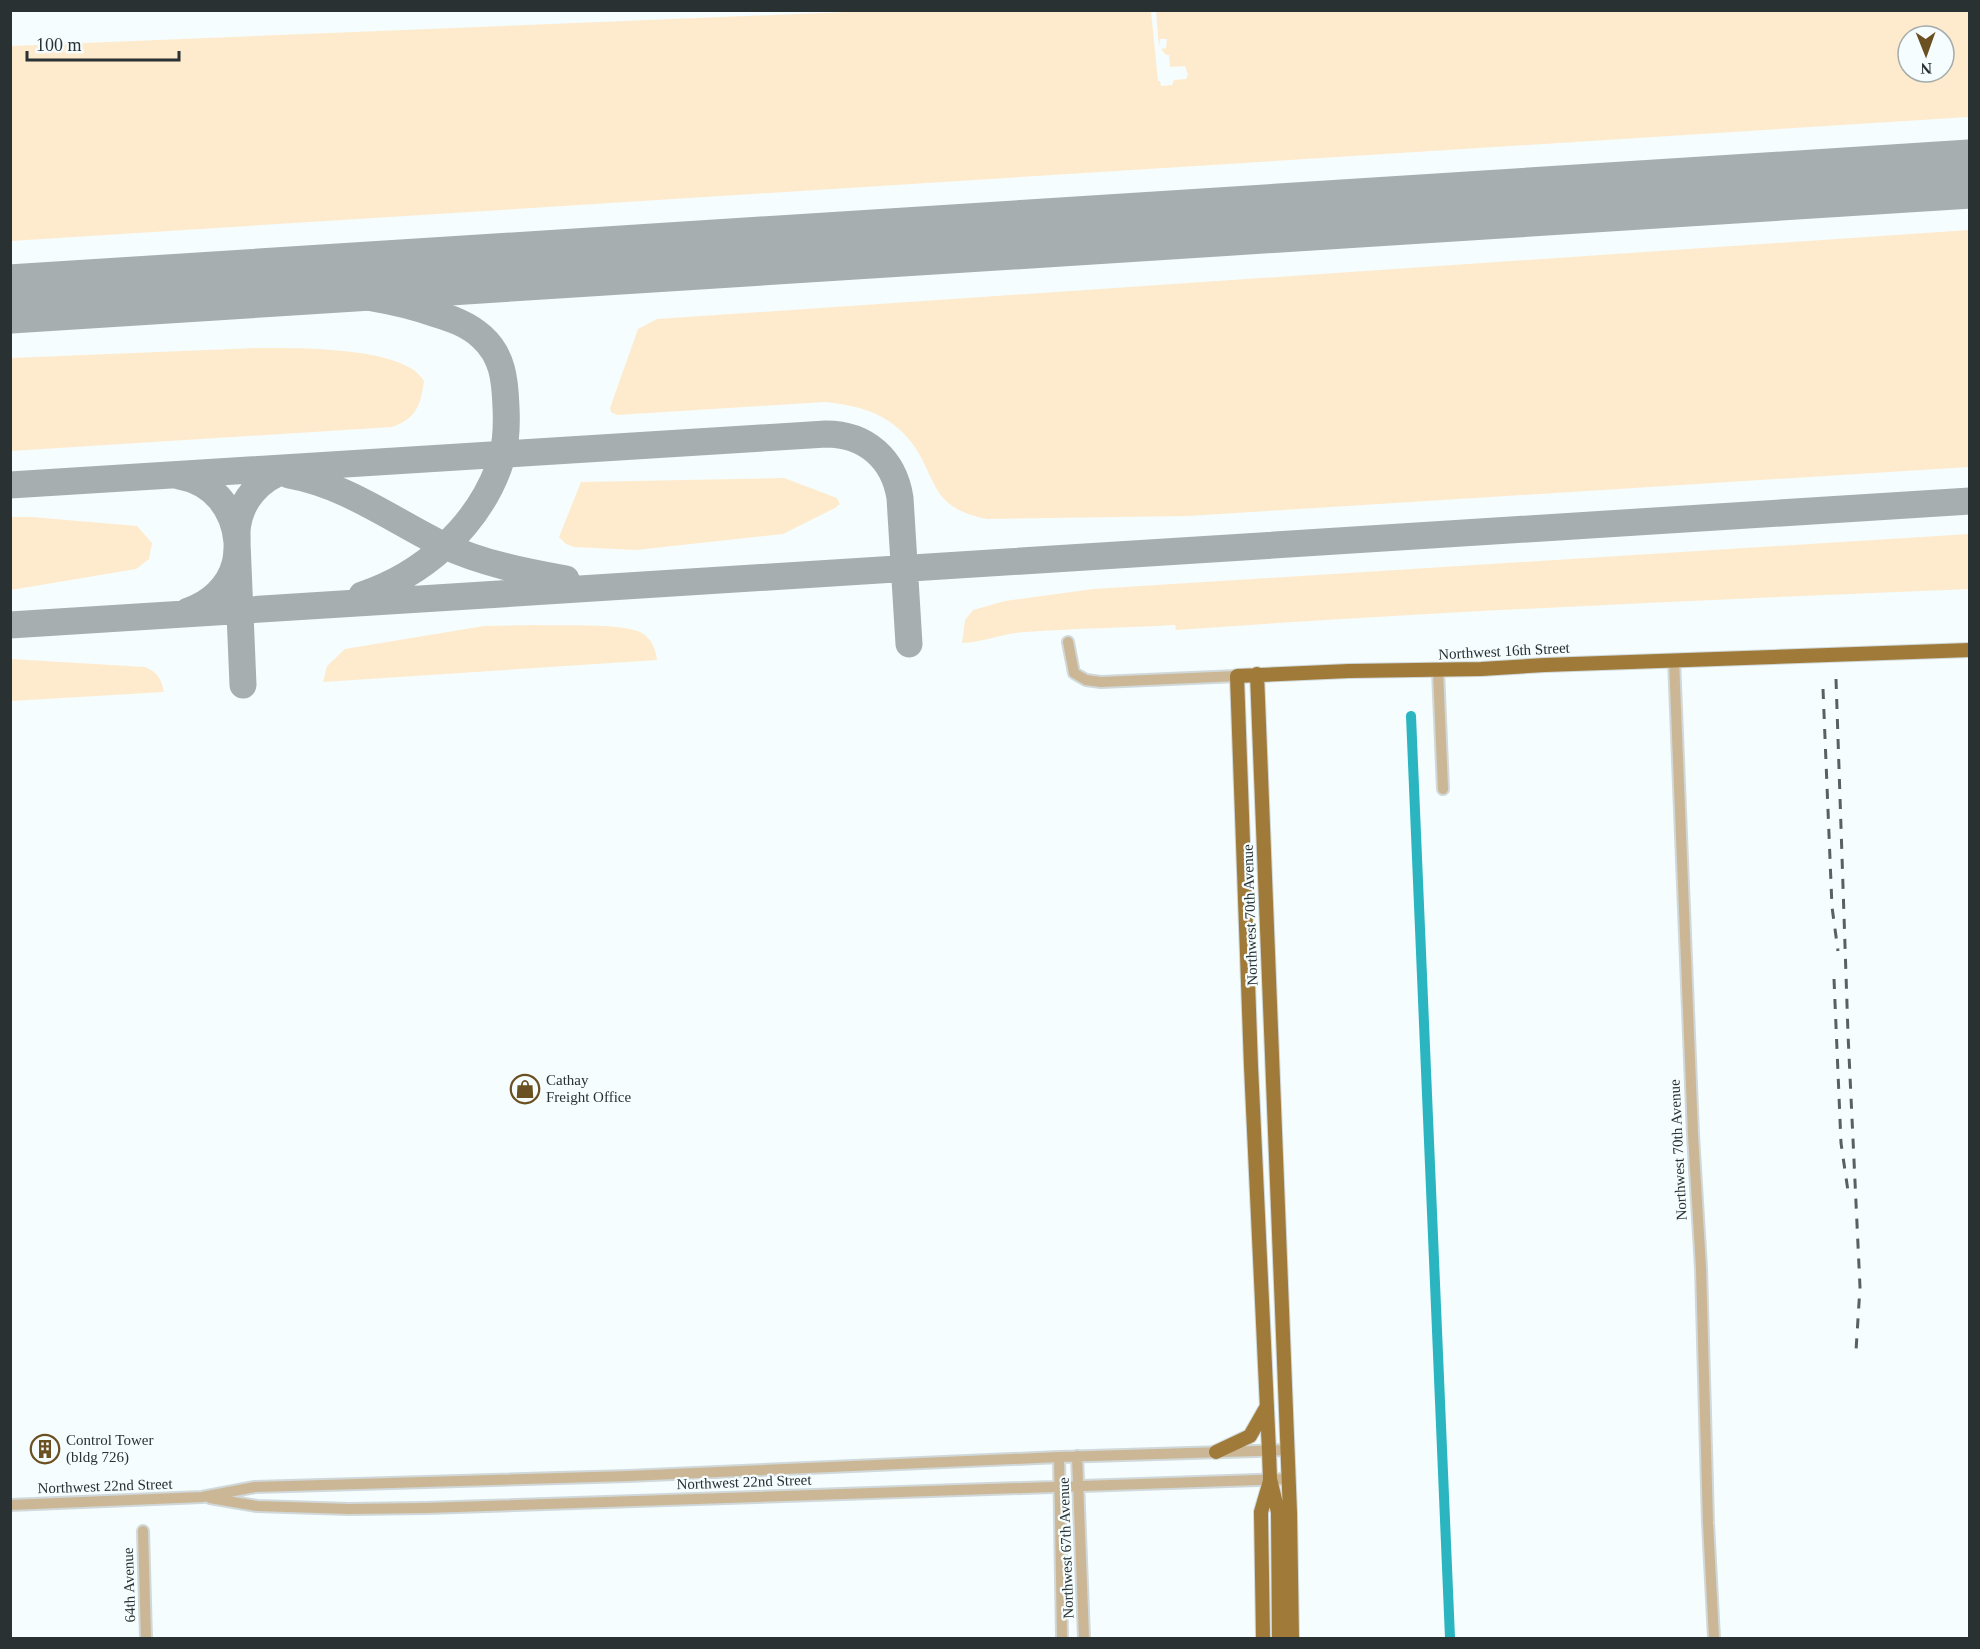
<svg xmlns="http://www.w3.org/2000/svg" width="1980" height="1649" viewBox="0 0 1980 1649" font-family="Georgia,serif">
  <rect width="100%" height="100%" fill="#f5fdfe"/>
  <path fill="#feebce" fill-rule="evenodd" d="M1151,11L1158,81H1160L1161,86L1172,85L1174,80L1186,79L1188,75L1185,66L1170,67L1169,55H1166L1161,49L1166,48L1167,39H1160L1159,47L1156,11H1969V117L11,241V46L871,11ZM1908,36H1944V72H1908Z
    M1969,230V467L1188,516L987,519C925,507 939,474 907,437C885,412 856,405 824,402L617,415L611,412L610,408L638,329L657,319Z
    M257,348C294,348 405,346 424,381C421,405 416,419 392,427L11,451V358Z
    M784,478L837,498L840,504L835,508L783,534L636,550L574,547L566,544L559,537L581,482Z
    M10,517H32L137,526L152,543L149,559L136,569L11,590Z
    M1969,534V589C1705,600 1440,611 1176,630L1175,625C1125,628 1075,628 1026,632C1004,633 984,642 962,643L965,620L973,610L1005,601L1093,589Z
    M534,625C557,626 631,622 645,635C653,642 656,651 657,660L323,682L327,666L345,649L484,626Z
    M11,659L145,667C158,673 161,678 164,692L11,701Z"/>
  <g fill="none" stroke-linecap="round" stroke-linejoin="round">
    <path stroke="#2ab5c1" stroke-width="10" d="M1411,716L1450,1638"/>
    <path stroke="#a6aeb0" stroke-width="27" d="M112,292C216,291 334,279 433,313C450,318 468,324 482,337C503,356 505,380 506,407C507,429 506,448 498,469C475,529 422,575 362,595
      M289,475C346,485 392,520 443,545C481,563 526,572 566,579
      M179,476C213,482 234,508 237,542L243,685
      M10,485L826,434C866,434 894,459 900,498L909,644
      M188,611C210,604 229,587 235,564C238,553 237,542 237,531C239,502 259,478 287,470
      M10,625L1970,501"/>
    <path stroke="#a6aeb0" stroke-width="69" d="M10,299L1970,174"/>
    <g stroke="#d0d8d9" stroke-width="14">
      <path id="minor" d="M1068,642L1074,673L1086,680L1101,682L1237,676
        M1674,660L1693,1135L1701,1268L1708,1523L1714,1638
        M1438,671L1443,789
        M1077,1456L1084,1638
        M1059,1457L1062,1638
        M210,1498L257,1506L349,1509L426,1508L1288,1479
        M10,1505L202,1497L255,1487L628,1476L1059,1457L1287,1450
        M143,1531L146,1638"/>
    </g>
    <g stroke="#d0d8d9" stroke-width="16">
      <path id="major" d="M1257,674L1290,1513L1292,1638
        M1216,1452L1250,1436L1266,1408
        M1263,1638L1261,1512L1270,1481
        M1279,1638L1278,1512L1270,1479L1269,1451L1251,1066L1237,676L1349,671L1481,669L1545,665L1970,650"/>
    </g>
    <use href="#minor" stroke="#cbb695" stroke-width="10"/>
    <use href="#major" stroke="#a07a39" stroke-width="14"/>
    <path stroke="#586061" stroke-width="3" stroke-dasharray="10 10" stroke-linecap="butt" d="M1836,679L1848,1034L1860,1287L1856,1351
      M1823,689L1832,907L1838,951
      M1834,979L1841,1143L1849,1198"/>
  </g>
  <defs>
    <g id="shop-ring" transform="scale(1.5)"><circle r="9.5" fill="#f5fdfe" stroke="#6b5022" stroke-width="1.5"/><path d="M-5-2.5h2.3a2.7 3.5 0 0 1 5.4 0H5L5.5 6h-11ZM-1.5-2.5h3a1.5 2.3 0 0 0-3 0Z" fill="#6b5022"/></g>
    <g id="building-ring" transform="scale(1.5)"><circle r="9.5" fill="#f5fdfe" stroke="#6b5022" stroke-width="1.5"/><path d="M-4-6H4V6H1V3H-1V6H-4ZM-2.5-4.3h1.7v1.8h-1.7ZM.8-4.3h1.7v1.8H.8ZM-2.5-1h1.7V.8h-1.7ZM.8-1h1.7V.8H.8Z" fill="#6b5022"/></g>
  </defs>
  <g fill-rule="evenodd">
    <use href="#shop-ring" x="525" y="1089"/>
    <use href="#building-ring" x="45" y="1449"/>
  </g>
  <g text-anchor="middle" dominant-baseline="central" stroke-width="4.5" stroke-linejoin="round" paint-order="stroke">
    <g font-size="15" fill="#293132" stroke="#f5fdfe">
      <text transform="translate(1504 651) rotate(-3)">Northwest 16th Street</text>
      <text transform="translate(1250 915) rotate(-92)">Northwest 70th Avenue</text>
      <text transform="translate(1678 1150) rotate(-93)">Northwest 70th Avenue</text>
      <text transform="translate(744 1482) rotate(-2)">Northwest 22nd Street</text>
      <text transform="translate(105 1486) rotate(-2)">Northwest 22nd Street</text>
      <text transform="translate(1066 1548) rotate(-92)">Northwest 67th Avenue</text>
      <text transform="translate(129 1585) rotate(-92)">64th Avenue</text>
    </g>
    <g font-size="15" fill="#293132" stroke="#f5fdfe" text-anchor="start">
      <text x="546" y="1080">Cathay<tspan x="546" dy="17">Freight Office</tspan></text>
      <text x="66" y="1440">Control Tower<tspan x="66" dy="17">(bldg 726)</tspan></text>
    </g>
  </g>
  <rect width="1980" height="1649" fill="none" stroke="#293132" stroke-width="24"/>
  <g transform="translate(1926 54) rotate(179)"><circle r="28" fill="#f5fdfe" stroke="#a3abac" stroke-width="1.5"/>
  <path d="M0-4.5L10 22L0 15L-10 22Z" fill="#6b5022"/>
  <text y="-9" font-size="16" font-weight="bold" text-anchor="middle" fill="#293132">N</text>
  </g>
  <path d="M27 51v9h152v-9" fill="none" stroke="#293132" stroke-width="3"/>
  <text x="36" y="51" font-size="18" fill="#293132" stroke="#f5fdfe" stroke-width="4.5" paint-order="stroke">100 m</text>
</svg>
